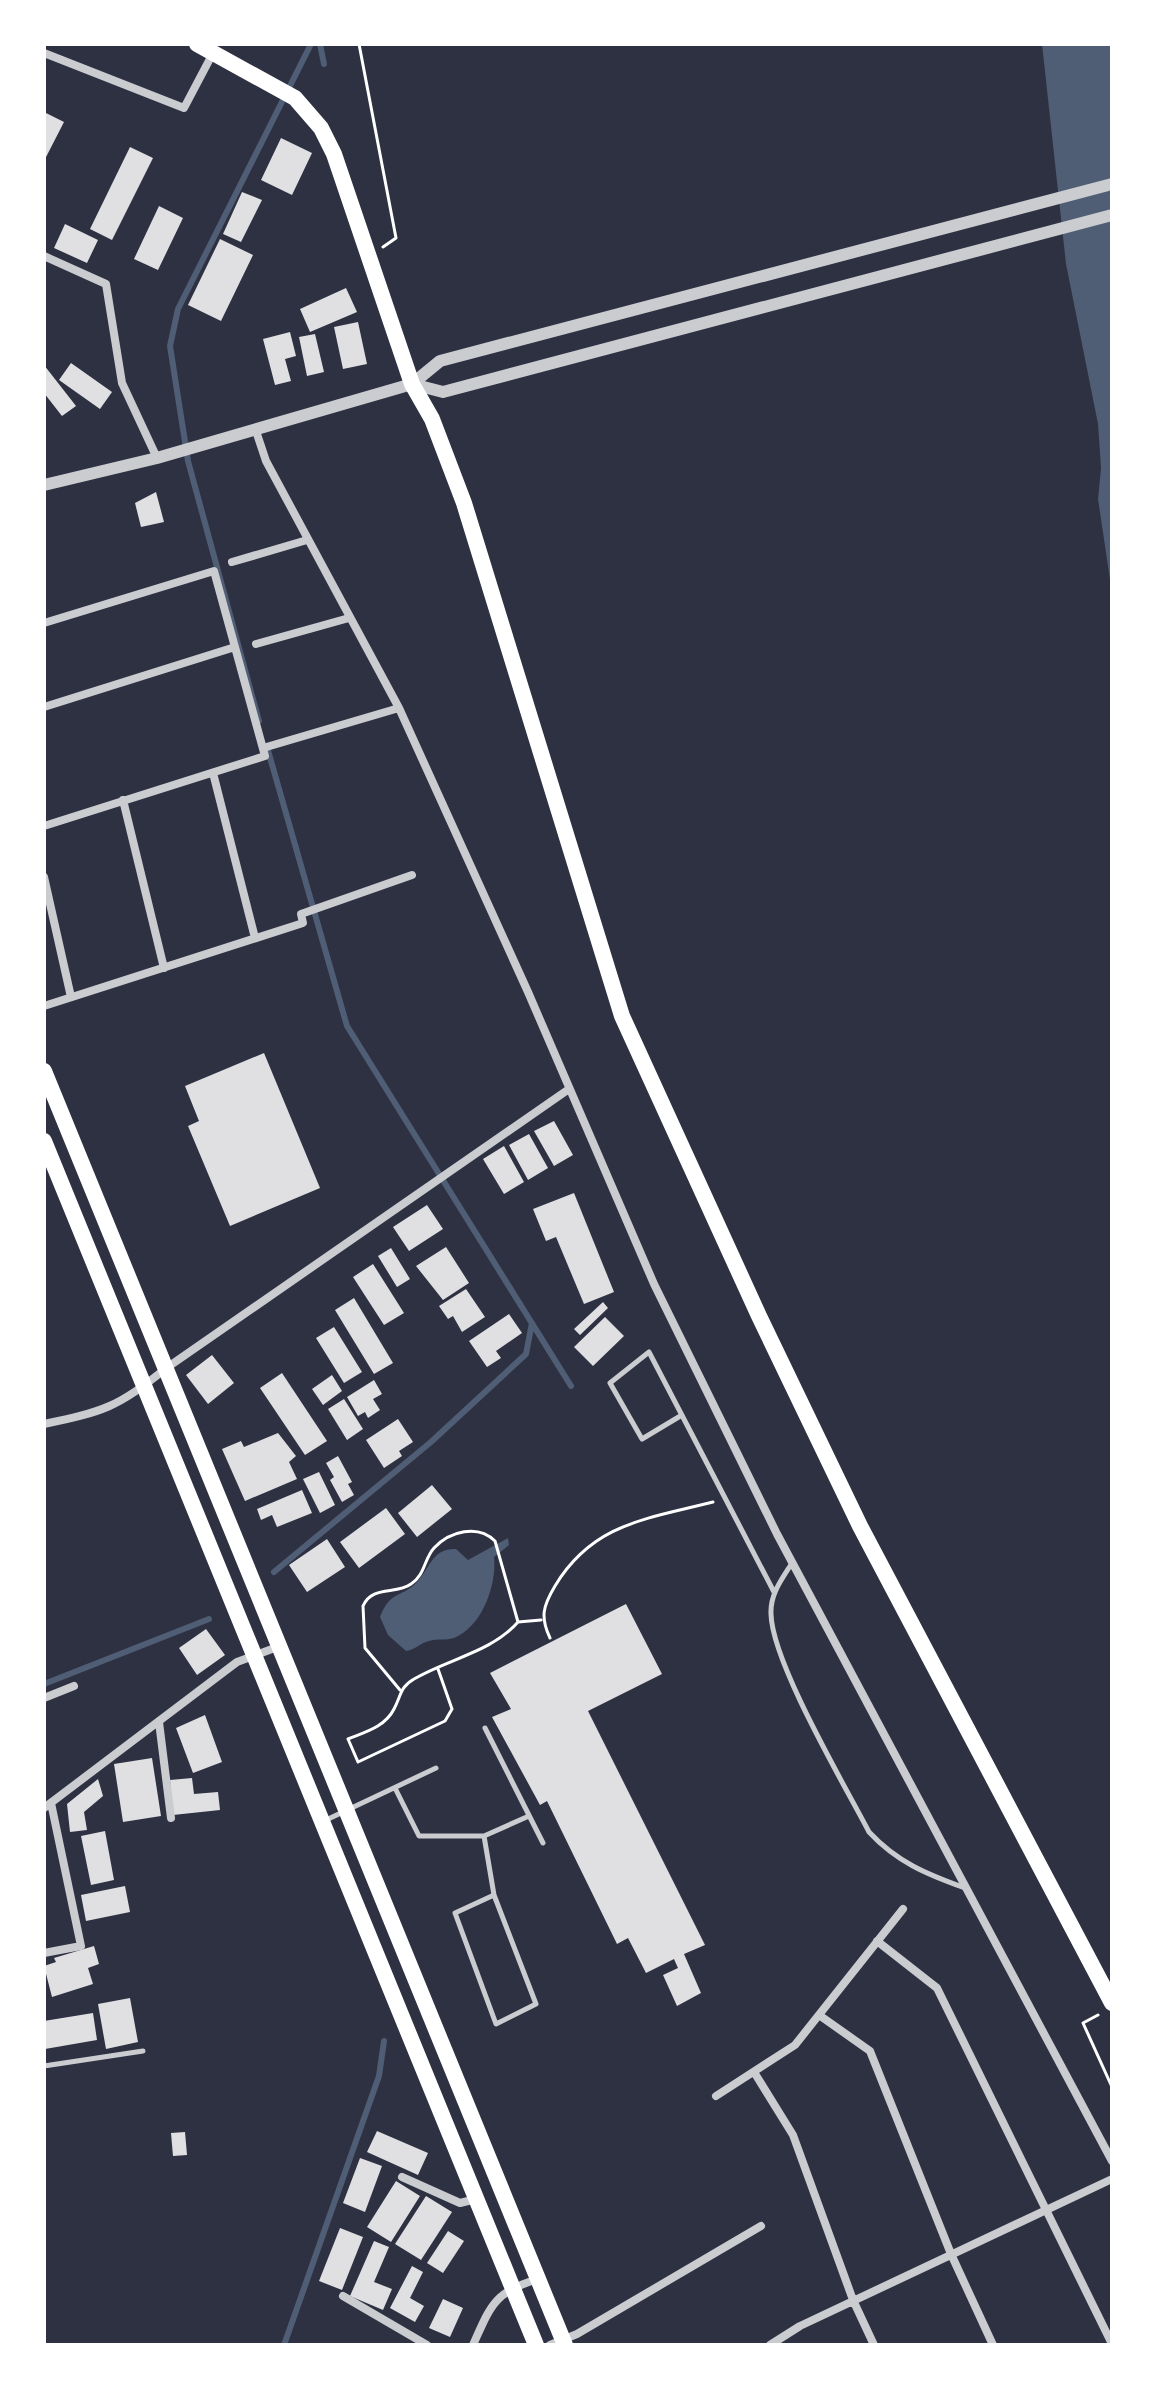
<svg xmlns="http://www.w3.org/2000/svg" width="1156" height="2389" viewBox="0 0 1156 2389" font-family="'Work Sans',sans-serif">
  <rect width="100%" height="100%" fill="#2d3142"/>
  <path fill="#4f5d75" d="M1042,44H1112V593L1098,499L1101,468L1098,424L1066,264Z
    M508,1538L509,1545L494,1557C497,1585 482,1627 454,1638C446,1641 437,1638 429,1641C420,1643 415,1650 406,1651L388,1635L380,1617C390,1591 400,1598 415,1584C430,1570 431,1548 456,1549L468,1560Z"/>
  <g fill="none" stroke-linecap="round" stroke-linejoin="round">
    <path stroke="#4f5d75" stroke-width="6" d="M320,44L324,64
      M259,721L188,461L170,346L178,309L311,44
      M267,747L347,1026L571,1386
      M274,1572L431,1442L526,1354L532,1323
      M44,1684L209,1619
      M284,2345L379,2076L384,2041"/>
  </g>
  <path fill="#e0e0e3" d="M44,112L64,122L44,161Z
    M281,138L312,153L292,195L261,180Z
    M130,147L153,158L112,240L90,229Z
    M242,192L262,200L241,242L223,234Z
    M159,206L183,218L158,270L134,259Z
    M65,224L98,240L87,263L54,248Z
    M220,239L253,255L221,321L188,305Z
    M346,288L357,312L310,332L300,309Z
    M358,322L367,364L343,369L334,327Z
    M290,332L296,356L285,359L291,381L275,385L263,339Z
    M315,334L324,372L307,376L299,337Z
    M71,363L112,392L100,409L59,380Z
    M44,365L76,406L62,416L44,393Z
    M156,492L164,522L141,527L135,503Z
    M264,1053L320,1188L230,1226L188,1126L199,1121L185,1086Z
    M554,1121L573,1155L554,1166L534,1131Z
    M529,1134L548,1168L528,1180L509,1145Z
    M504,1146L524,1182L504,1194L483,1159Z
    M574,1193L614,1292L584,1304L556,1237L546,1241L533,1209Z
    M427,1205L443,1229L409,1251L393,1227Z
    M446,1247L469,1283L443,1300L416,1266Z
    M391,1248L410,1279L397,1287L378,1256Z
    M373,1264L404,1313L384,1325L353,1277Z
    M466,1289L485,1317L462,1332L453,1316L448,1319L439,1306Z
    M354,1298L393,1363L374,1374L335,1310Z
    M603,1302L608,1308L580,1335L574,1329Z
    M509,1314L522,1333L496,1351L501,1358L487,1367L469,1341Z
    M605,1317L624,1336L593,1366L574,1347Z
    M334,1327L362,1372L344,1383L316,1338Z
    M212,1355L234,1383L208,1404L186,1375Z
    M282,1373L327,1441L305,1455L260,1388Z
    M332,1375L342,1391L323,1405L312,1389Z
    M374,1380L382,1394L373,1399L380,1410L368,1418L365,1412L358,1416L347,1397Z
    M344,1399L363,1429L347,1440L328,1409Z
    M398,1419L413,1442L399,1451L402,1456L384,1468L366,1440Z
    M278,1433L296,1456L289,1462L297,1479L245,1501L222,1449L241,1441L244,1447Z
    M338,1456L352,1482L348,1484L354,1495L342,1502L330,1480L334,1477L326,1463Z
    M319,1472L335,1505L320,1513L303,1479Z
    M432,1485L452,1509L417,1537L398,1513Z
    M302,1490L312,1513L277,1527L272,1515L261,1520L257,1509Z
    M386,1508L405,1534L359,1568L340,1542Z
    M327,1539L345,1567L307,1592L289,1565Z
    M626,1604L662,1674L588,1711L705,1945L684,1954L701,1993L677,2006L663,1975L678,1968L674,1959L646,1973L628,1938L617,1944L547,1801L540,1805L492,1717L511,1709L490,1673Z
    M206,1629L225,1655L197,1675L179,1648Z
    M205,1715L222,1762L193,1773L176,1728Z
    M152,1758L161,1816L123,1822L114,1764Z
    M192,1778L194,1794L218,1792L220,1810L173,1815L170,1780Z
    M98,1779L103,1796L84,1812L87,1830L70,1832L67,1804Z
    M105,1831L114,1880L91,1885L81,1836Z
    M125,1886L130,1912L86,1921L81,1895Z
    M94,1946L99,1964L88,1968L93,1984L52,1997L44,1966L56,1962L54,1958Z
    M130,1998L138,2042L106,2049L98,2004Z
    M93,2013L97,2040L45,2049L44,2021Z
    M377,2131L428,2153L418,2175L367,2152Z
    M185,2132L187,2155L173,2156L171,2133Z
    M360,2158L382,2166L365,2212L343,2203Z
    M396,2181L420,2196L391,2242L367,2227Z
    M426,2196L452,2212L421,2260L395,2244Z
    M340,2228L363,2237L342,2290L319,2281Z
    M448,2231L464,2241L443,2273L427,2263Z
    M374,2241L389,2247L374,2282L392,2289L383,2310L350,2296Z
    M412,2266L423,2272L410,2298L424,2306L415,2322L390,2308Z
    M443,2299L463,2308L450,2337L429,2328Z"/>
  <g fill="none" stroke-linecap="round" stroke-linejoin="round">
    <path stroke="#fff" stroke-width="3" d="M359,44L396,238L383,247
      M550,1638C540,1617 543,1606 555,1586C593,1523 647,1519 713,1502
      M438,1669L452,1709L445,1721L358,1762L348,1739C365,1732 385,1727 394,1709C401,1696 400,1687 414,1679C448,1659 492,1652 518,1622L541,1620
      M400,1690L365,1648L363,1606C372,1585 396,1595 411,1584C425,1575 424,1559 434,1548C450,1531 478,1524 495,1541L518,1622
      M1098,2015L1083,2023L1112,2087"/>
    <path stroke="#caccd0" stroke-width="5" d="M682,1415L642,1439L610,1383L649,1352C691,1432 732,1512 774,1592
      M792,1563C782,1579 770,1594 771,1614C772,1662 844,1784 869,1832C897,1862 926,1874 965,1888
      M485,1728L543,1843
      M395,1788L419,1836H484L494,1895L536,2004L496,2024L455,1913L494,1895
      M324,1821L436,1768
      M484,1836L529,1816
      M44,2066L143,2051"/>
    <path stroke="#caccd0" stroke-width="8" d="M44,53L184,108L213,53
      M44,256L106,284L122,383L157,458
      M256,431L266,461L399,708L528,992L654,1284L777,1534L1112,2161
      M232,562L307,540
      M44,623L214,571L265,756L44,826
      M256,644L349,618
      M44,707L235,647
      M263,748L399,708
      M213,773L255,938
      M123,800L164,968
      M44,877L71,997
      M44,1006L303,923L301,914L412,875
      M44,1424C102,1412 119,1407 165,1369L569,1089
      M44,1698L74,1686
      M159,1722L171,1818
      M44,1808L237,1662L280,1646
      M877,1941L937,1988L1112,2344
      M44,1953L81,1946L51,1803
      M819,2015L870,2051L951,2254L993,2345
      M754,2072L793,2135L853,2300L874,2345
      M716,2096L795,2045L903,1909
      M402,2177L460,2203L476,2199
      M343,2296L427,2345
      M473,2345C491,2305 494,2292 538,2279
      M550,2345L577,2334L761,2226
      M770,2345L800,2326L1112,2179"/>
    <path stroke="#caccd0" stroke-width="12" d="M412,384L443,392L1112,215
      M44,485L157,458L412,384L440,361L1112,184"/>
    <path stroke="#fff" stroke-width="16" d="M197,44L295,98L321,128L334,154L412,384L432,419L464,503L622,1016L759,1316L860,1526L1112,2003
      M44,1071L565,2345
      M44,1141L536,2345"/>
  </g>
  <rect width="1156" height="2389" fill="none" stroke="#ffffff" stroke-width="92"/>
</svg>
